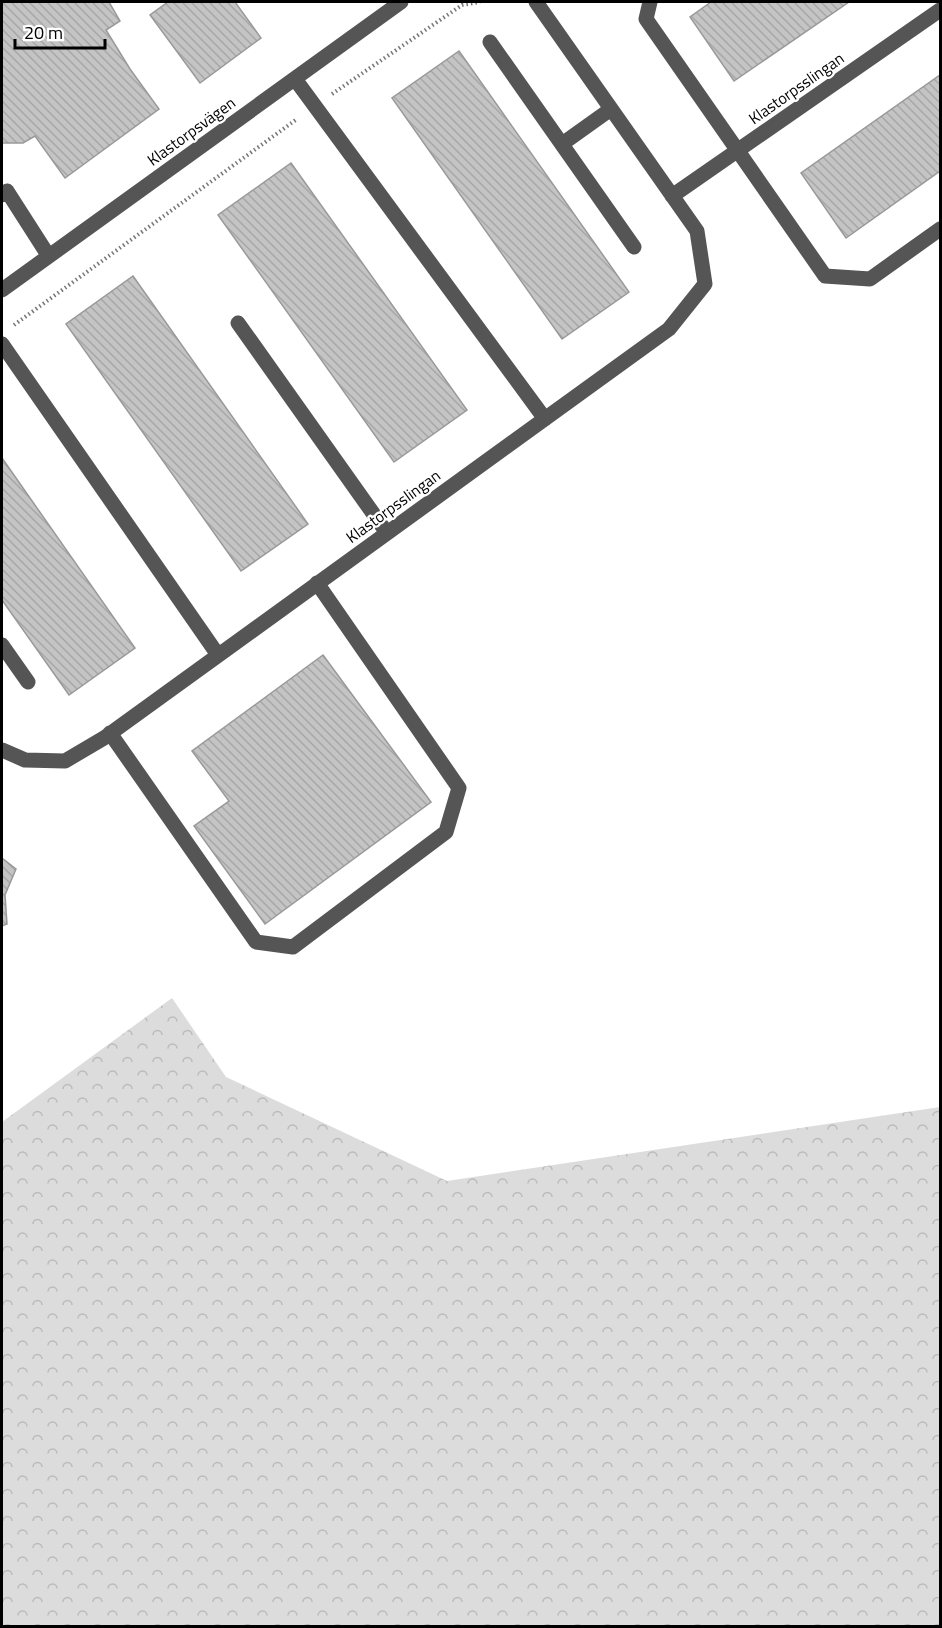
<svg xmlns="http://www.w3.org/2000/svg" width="942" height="1628" viewBox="0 0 942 1628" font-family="'Titillium Web',sans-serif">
  <defs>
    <pattern id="forest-crowns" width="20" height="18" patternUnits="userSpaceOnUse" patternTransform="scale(1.5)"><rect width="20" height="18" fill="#dcdcdc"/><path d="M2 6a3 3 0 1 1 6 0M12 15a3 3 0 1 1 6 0" fill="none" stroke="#bbb"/></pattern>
    <pattern id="building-back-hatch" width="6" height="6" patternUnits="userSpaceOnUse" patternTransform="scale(1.5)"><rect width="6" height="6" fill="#c4c4c4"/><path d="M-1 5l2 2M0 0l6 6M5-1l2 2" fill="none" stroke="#a7a7a7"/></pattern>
  </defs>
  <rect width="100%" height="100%" fill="#fff"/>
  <path fill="url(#forest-crowns)" d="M172,998L226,1077L447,1181L940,1107V1626H2V1122Z"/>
  <path fill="url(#building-back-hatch)" stroke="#999" stroke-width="1.5" d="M2,2H109L120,21L106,30L130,69L159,109L65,178L35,136L23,143H2Z
    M168,2H235L261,38L200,83L150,15Z
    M711,2H849L734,81L690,17Z
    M459,51L629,292L562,339L392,98Z
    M940,75V171L846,238L801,173Z
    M291,163L467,410L394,462L218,215Z
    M133,276L308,524L241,571L66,324Z
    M2,458L135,648L69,695L2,600Z
    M323,655L431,802L265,924L194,826L229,801L192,751Z
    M2,858L16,869L5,895L7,924L2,926Z"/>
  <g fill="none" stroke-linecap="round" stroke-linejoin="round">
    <path stroke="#777" stroke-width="4" stroke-dasharray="1.5 3" stroke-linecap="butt" d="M332,94L462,5L480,2
      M14,325L297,119"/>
    <path stroke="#555" stroke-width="15" d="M650,2L646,19L825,276L870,279L940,229
      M490,42L634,247
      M295,79L545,419
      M562,144L611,109
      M2,195L7,191L48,255
      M672,196L940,10
      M2,290L401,2
      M238,323L387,533
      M2,344L218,655
      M2,645L28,682
      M110,733L256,942L293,947L446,832L459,788L317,583
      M2,750L25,760L65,761L104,738L669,329L705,284L697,231L536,2"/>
  </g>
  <g text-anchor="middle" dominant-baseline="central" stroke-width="4.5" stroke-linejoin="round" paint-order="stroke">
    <g font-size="16" fill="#000" stroke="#fff">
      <text transform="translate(796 88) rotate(-35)">Klastorpsslingan</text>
      <text transform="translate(191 131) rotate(-36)">Klastorpsvägen</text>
      <text transform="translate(393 506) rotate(-36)">Klastorpsslingan</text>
    </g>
  </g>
  <rect width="942" height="1628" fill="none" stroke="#000000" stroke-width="6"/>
  <path d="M15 39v9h90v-9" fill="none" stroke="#000000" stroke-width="3"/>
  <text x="24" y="39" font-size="18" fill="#000000" stroke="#ffffff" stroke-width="4.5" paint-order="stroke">20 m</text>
</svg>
